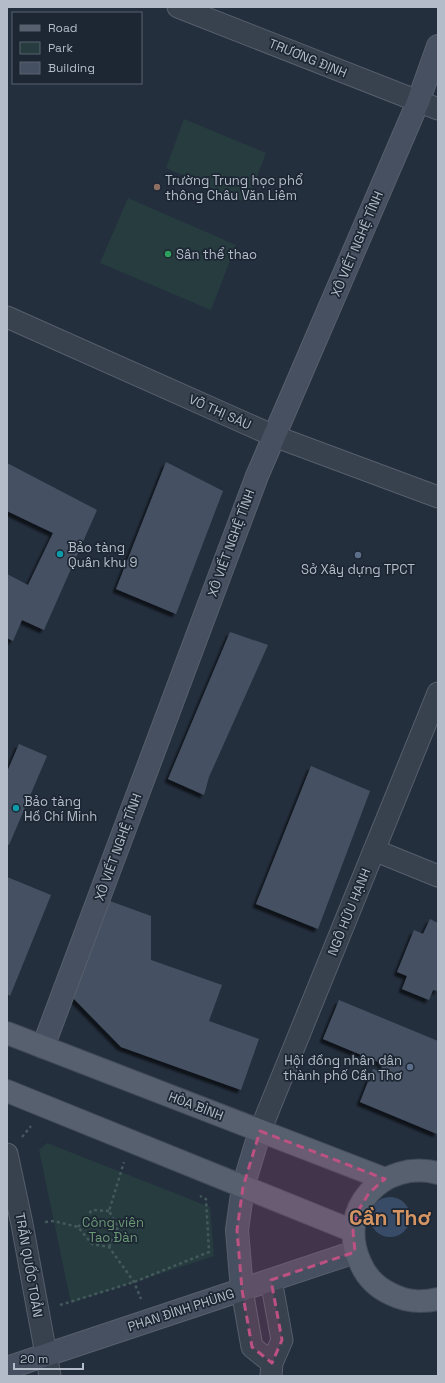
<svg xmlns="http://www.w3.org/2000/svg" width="445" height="1383" viewBox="0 0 445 1383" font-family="'Space Grotesk',sans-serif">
  <defs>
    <filter id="shadow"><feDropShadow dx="-3.5" dy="3.5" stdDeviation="1" flood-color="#0009"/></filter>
  </defs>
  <rect width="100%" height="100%" fill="#242f3e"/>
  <path fill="#263c3f" d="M184,119L266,153L247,203L166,168Z
    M128,198L236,245L211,310L100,263Z
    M47,1143L210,1207L214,1256L71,1303L39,1150Z"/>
  <path fill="#394c67" d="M370 1217a20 20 0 1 1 40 0a20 20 0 1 1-40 0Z"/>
  <path fill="#455162" filter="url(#shadow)" d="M166,462L223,491L176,614L116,589Z
    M7,463L97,510L44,630L22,620L13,641L7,638V574L28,585L53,533L7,511Z
    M230,632L268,645L209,777L204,795L168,779Z
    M19,744L47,756L9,845L7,844V772Z
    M311,766L370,791L318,929L256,904Z
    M7,877L51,895L10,996L7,994Z
    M107,900L151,916V960L222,985L209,1021L259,1039L241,1090L121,1047L73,998Z
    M430,919L438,923V991L433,990L429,1000L402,989L407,976L397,972L414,930L423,934Z
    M339,1000L438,1041V1131L437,1134L360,1102L373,1069L380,1071L383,1064L323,1039Z"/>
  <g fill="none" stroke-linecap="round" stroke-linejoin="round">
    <g stroke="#565f6c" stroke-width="23">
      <path id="street" d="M178,7L438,109
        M7,317L274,436L438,497
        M374,850L438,876
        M260,1131L438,693
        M7,1154L22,1224L50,1376
        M242,1290L252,1347L272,1363
        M271,1376L272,1363L282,1340L271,1280"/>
    </g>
    <g stroke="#565f6c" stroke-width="24">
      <path id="secondary" d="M43,1047L257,476L418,102L438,46
        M242,1290L237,1230L243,1187L260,1131
        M7,1368L355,1252"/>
    </g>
    <g stroke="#414a57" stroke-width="24">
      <path id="primary" d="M7,1033L385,1179
        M7,1091L353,1231
        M438,1173C383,1159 336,1209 360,1262C366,1277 376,1287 391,1294C407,1302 421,1303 438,1299"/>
    </g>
    <path stroke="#44595c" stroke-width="2.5" stroke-dasharray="3 3" stroke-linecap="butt" d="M22,1137L31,1126
      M45,1222L54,1221L78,1227L92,1244L109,1247L134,1282L141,1299
      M78,1227L92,1210L109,1211
      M109,1247L118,1227L109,1211L124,1162
      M60,1305L134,1282L209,1252L206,1199L200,1196"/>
    <use href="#street" stroke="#38414e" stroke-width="21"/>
    <use href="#secondary" stroke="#465061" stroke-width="22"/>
    <use href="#primary" stroke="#56606e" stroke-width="22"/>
  </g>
  <path fill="#bd5182" fill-opacity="0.2" stroke="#bd5182" stroke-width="3" stroke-dasharray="8 5" stroke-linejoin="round" d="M260,1131L385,1179L369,1193L358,1211L353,1231L355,1252L271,1280L282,1340L272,1363L252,1347L242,1290L237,1230L243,1187Z"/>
  <circle fill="#8d6e63" stroke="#1d2633" stroke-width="1.5" cx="157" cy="187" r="4"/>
  <circle fill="#2e9e5b" stroke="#1d2633" stroke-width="1.5" cx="168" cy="254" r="4"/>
  <g fill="#0f9aa8" stroke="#1d2633" stroke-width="1.5">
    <circle cx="60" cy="554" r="4"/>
    <circle cx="16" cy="808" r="4"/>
  </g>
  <g fill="#5c6f8a" stroke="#1d2633" stroke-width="1.5">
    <circle cx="358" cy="555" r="4"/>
    <circle cx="410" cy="1067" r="4"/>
  </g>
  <g text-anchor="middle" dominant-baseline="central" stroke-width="3.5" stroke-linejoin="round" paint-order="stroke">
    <g font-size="13" fill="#b4bcc9" stroke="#1d2633">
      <text transform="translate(308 58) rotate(22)">TRƯƠNG ĐỊNH</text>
      <text transform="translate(357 244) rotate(-67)">XÔ VIẾT NGHỆ TĨNH</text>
      <text transform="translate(220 412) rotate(24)">VÕ THỊ SÁU</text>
      <text transform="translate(231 543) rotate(-70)">XÔ VIẾT NGHỆ TĨNH</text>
      <text transform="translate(118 847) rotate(-70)">XÔ VIẾT NGHỆ TĨNH</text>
      <text transform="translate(349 912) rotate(-68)">NGÔ HỮU HẠNH</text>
      <text transform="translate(196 1106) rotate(21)">HÒA BÌNH</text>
      <text transform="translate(29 1265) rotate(80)">TRẦN QUỐC TOẢN</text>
      <text transform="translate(181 1310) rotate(-18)">PHAN ĐÌNH PHÙNG</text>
    </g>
    <g font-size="13" fill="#b4bcc9" stroke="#1d2633" text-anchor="start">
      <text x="165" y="180">Trường Trung học phổ<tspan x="165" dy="15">thông Châu Văn Liêm</tspan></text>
      <text x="176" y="254">Sân thể thao</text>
      <text x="68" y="547">Bảo tàng<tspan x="68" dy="15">Quân khu 9</tspan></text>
      <text x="358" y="569" text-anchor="middle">Sở Xây dựng TPCT</text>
      <text x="24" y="801">Bảo tàng<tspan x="24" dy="15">Hồ Chí Minh</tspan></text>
      <text x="402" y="1060" text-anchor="end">Hội đồng nhân dân<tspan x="402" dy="15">thành phố Cần Thơ</tspan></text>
    </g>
    <g font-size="13" fill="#6b9a76" stroke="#1d2633">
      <text x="113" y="1222">Công viên<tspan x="113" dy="15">Tao Đàn</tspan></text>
    </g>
    <g font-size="21" font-weight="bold" fill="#d59563" stroke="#1d2633">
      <text x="390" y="1217">Cần Thơ</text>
    </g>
  </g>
  <rect width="445" height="1383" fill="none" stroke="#b4bcc9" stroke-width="16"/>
  <rect x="12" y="12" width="130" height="72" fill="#1d2633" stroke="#59626f"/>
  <rect x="20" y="25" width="20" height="6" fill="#56606e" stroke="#59626f"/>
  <text x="48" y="32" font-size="12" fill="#b4bcc9">Road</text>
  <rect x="20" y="42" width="20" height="12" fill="#263c3f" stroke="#59626f"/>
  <text x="48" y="52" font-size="12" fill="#b4bcc9">Park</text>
  <rect x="20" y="62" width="20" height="12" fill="#455162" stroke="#59626f"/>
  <text x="48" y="72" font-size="12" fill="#b4bcc9">Building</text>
  <path d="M14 1363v6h69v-6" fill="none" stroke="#b4bcc9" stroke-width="2"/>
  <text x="20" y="1363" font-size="12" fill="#b4bcc9" stroke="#1d2633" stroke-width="3" paint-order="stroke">20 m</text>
</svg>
